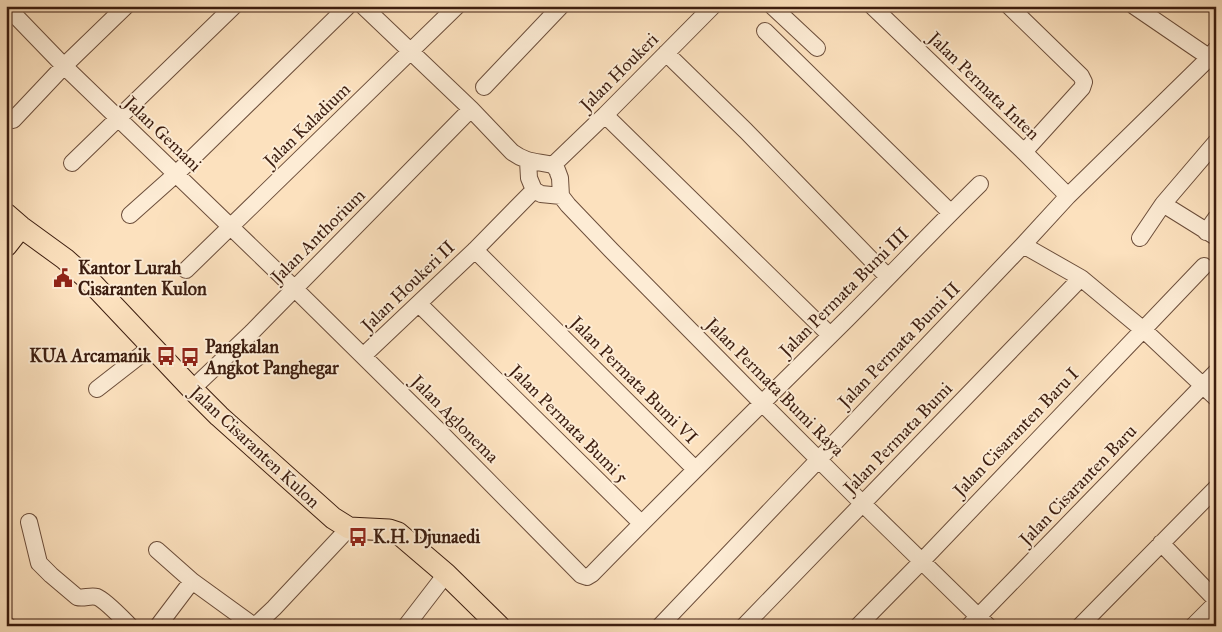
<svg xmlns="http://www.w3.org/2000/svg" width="1222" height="632" viewBox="0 0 1222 632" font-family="'IM FELL Great Primer',serif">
  <rect width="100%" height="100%" fill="#fce1be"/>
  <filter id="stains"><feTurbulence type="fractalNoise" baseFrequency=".004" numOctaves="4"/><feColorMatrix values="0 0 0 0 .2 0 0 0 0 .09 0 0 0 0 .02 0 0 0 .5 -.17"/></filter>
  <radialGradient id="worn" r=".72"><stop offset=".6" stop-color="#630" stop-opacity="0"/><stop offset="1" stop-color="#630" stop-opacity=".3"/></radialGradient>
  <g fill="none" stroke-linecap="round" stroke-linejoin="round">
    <g stroke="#6c4e3b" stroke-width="18">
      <path id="minor" d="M6,6L64,66L294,288L438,430L581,575L587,577L592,574C676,488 762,403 847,319C892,274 935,228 980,184
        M363,6L471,109L512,152C527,163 536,161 553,165
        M772,6L817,48
        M872,6L1024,152L1068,196
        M1009,6L1081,76L1084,82L1082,88L1024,152
        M1134,6L1216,62
        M765,31L950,212
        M666,53L746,131L888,277
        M484,87L561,6
        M605,115L830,335
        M13,120L64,66L126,6
        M1216,142L1163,204L1216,237
        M528,161L529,178L534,190
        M72,163L234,6
        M553,165L557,170L560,178L561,196L568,205L611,250L762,403L862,503L988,626
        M553,165L605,115L713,6
        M130,215L176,174L348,6
        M1206,232L1216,218
        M1140,238L1163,204
        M1023,245L1081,278L1147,333L1216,398
        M475,250L695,469
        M186,270L457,6
        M419,304L641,523
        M363,356L475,250L534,190L541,194L561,196
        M97,389L151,347
        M192,389L252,332L471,109
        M29,522L39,563L51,575L77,597C84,599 90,595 97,597C105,600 123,619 130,626
        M1161,543L1216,600
        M157,550L192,581
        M6,624L8,626
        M158,626L192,581L254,626
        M255,626L274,608L349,528
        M406,626L446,574
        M660,626L1023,245L1068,196L1209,58L1216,49
        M744,626L1081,278
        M858,626L922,561L1204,266
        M969,626L1216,372
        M1080,626L1216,488
        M1193,626L1216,603"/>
    </g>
    <g stroke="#3c1d0f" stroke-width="23">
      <path id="major" d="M6,214L21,227L65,259L90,281L192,389L219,416L333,518L349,528L389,530L398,533L446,574L499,626
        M6,246L21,227"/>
    </g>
    <use href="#minor" stroke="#fdecd5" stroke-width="16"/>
    <use href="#major" stroke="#fce1be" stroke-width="21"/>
  </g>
  <defs>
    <g id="civic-bare" transform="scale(1.5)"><path d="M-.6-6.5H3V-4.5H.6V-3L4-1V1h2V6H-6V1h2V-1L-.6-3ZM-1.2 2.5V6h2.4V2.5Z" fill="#8f2418" stroke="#fdecd5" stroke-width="2.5" paint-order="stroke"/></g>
    <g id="bus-bare" transform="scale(1.5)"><path d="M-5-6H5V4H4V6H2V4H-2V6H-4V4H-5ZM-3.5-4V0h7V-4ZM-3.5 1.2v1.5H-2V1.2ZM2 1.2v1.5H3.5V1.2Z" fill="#8f2418" stroke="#fdecd5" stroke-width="2.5" paint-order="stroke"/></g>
  </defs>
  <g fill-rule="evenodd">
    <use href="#civic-bare" x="63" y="278"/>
    <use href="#bus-bare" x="166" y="356"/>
    <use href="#bus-bare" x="190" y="357"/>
    <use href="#bus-bare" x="358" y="537"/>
  </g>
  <g text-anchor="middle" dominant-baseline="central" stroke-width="4" stroke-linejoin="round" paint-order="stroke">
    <g font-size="18" fill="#3c1d0f" stroke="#fdecd5">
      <text transform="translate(619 72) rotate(-45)">Jalan Houkeri</text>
      <text transform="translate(984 86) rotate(44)">Jalan Permata Inten</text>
      <text transform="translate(307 125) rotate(-44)">Jalan Kaladium</text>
      <text transform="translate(163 134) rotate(44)">Jalan Gemani</text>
      <text transform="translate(318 236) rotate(-45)">Jalan Anthorium</text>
      <text transform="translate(408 286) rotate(-44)">Jalan Houkeri II</text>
      <text transform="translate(844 292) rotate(-45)">Jalan Permata Bumi III</text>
      <text transform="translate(899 345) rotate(-46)">Jalan Permata Bumi II</text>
      <text transform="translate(634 380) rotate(45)">Jalan Permata Bumi VI</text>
      <text transform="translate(775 387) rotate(45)">Jalan Permata Bumi Raya</text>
      <text transform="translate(455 419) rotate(45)">Jalan Aglonema</text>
      <text transform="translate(569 424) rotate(45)">Jalan Permata Bumi 5</text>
      <text transform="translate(1016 432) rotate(-46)">Jalan Cisaranten Baru I</text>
      <text transform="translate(898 438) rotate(-46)">Jalan Permata Bumi</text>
      <text transform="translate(255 447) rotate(43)">Jalan Cisaranten Kulon</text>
      <text transform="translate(1078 485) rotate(-46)">Jalan Cisaranten Baru</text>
    </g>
    <g font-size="18" font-weight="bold" fill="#3c1d0f" stroke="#fdecd5" text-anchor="start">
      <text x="78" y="268">Kantor Lurah<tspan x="78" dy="21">Cisaranten Kulon</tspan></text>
      <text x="205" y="347">Pangkalan<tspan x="205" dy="21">Angkot Panghegar</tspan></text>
      <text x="151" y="356" text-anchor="end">KUA Arcamanik</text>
      <text x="373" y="537">K.H. Djunaedi</text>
    </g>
  </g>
  <rect width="1222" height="632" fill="none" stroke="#fce1be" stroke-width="25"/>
  <rect x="8" y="8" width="1207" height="617" fill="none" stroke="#3c1d0f" stroke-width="2.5"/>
  <rect x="12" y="12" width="1197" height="607" fill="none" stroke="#3c1d0f"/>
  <rect width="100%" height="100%" filter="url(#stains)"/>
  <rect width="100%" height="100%" fill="url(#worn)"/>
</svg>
